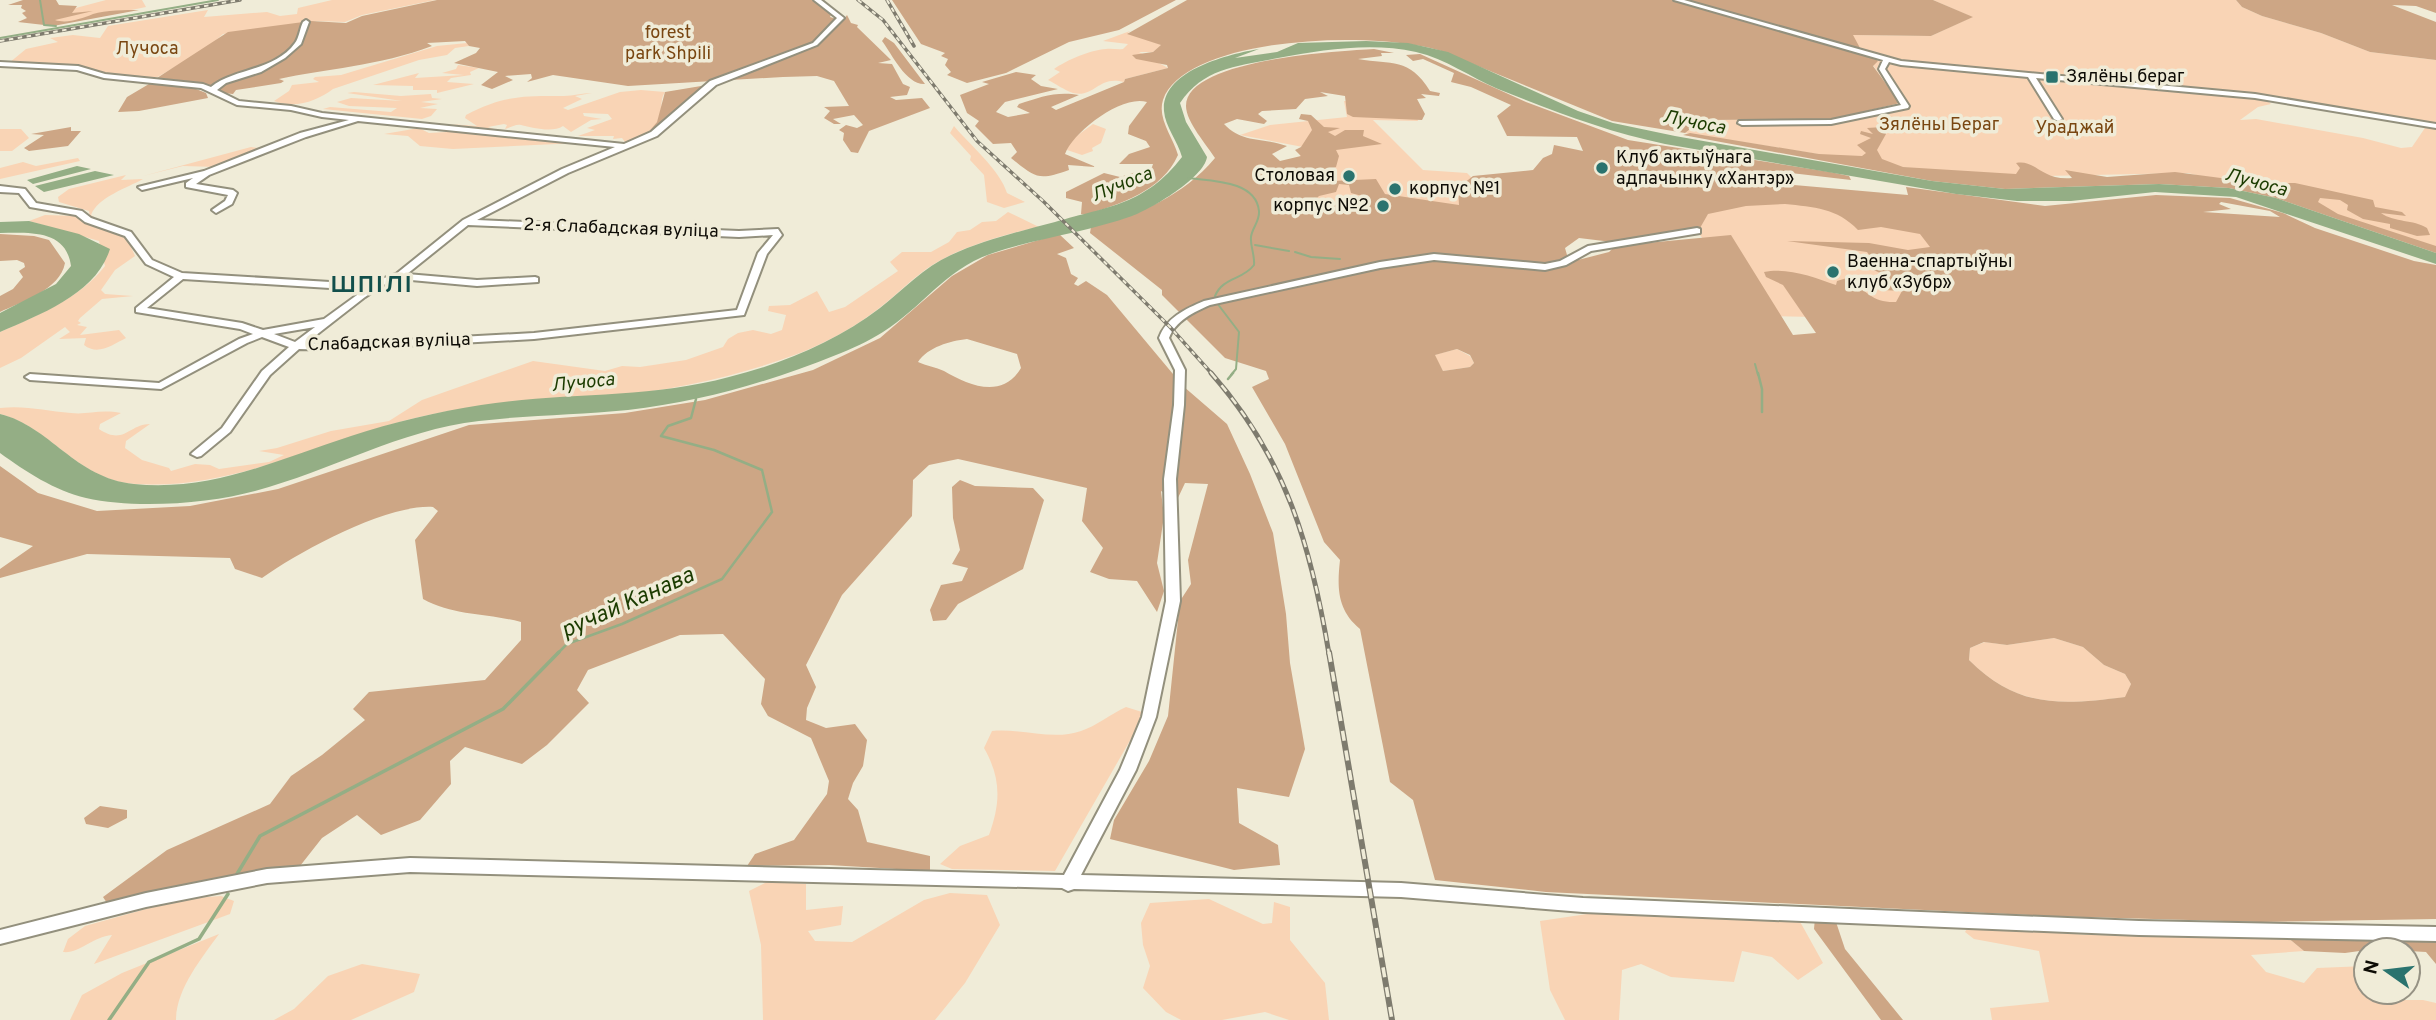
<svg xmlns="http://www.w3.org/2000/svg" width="2436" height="1020" viewBox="0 0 2436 1020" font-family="Overpass,sans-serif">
  <rect width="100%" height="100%" fill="#f0ecd8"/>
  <path fill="#f9d4b5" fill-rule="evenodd" d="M106,0H142L146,7L87,19L46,24L72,9Z
    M332,0H435L362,15L345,22L317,21L223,34L206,49L154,79L119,76L72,65L9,63L26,49L58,42L50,38L73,35L100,38L108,26L208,10L204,17L267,12L280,16L297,14L298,8Z
    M1933,0H2236L2242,7L2262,16L2321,33L2370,52L2436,60V248L2279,195L2188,173L1999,177L1900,167L1685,133L1702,120L1833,119L1899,103L1873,65L1877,61L1859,48L1852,35L1931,36L1972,17ZM2266,100L2427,125L2412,147L2401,148L2363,138L2256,119L2240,120L2258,107L2271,104Z
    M1130,31L1128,33L1162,45L1153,52H1139L1168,68L1125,79L1124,82C1098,75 1095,98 1073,93C1064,90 1056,84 1048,80L1060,72L1054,69C1067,60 1090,50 1106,49C1112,48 1117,50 1123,49L1128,44L1103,41Z
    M467,43L469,46L455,48L447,55L419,60L333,89C317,101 296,109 274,101L289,91L292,85L319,82L313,79L315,77L341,75L437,46Z
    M458,65L479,68L470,72L471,75L451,78L447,82L474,84L437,93V90H413V86L373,85L419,73L415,78L464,75L442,73L456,69Z
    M641,90L665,92C661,98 662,102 661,109C659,128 643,139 625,142L622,138L613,139L614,136H578L595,130L587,128L612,119L608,114L583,113L584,116L602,119L591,120L571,132L563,126C553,133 533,128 521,125C515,124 510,128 505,129L507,125L504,124L488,127L497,130L449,124L477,126L465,118L466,115C504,95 524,96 564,96C573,96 582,93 592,93L575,96L582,99L563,108L568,110L620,92Z
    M354,92L401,96L431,94L432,98L442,99L421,102L438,104L420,108L437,109L431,116L422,119L323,109L330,107L391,112L397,108L349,106L337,102L351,98L402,101L347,93Z
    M1344,101L1413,103L1418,121L1373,120L1423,170L1467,173L1504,210H1336L1292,207L1293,176L1303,147L1240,135L1270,125L1347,117Z
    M1093,124L1106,129L1101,143L1092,148L1093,151L1082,155L1067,150L1070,141Z
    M954,126C970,145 1000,170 1007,193L1025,202L1004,208L987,202L984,175L970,160L971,156L950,133Z
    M419,128L429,133L465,131L578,143L453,149L420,146L408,136L384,134Z
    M0,129H21L29,138L12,151H0Z
    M251,147L259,148L217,167L183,166L143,176Z
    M78,158L80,161L0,179V168L23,162L36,166Z
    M126,175L121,180L143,179C127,188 98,197 91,215L102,223L90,218L89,211L59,202L58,197L69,189Z
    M1740,202L1807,203L1944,238L1930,306L1815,317L1766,316L1686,218Z
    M1008,212L1039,227C1008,233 961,247 934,264C914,276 897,295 878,309C855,327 827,342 800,353C739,376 676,390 610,396C549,402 488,402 428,415C329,436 240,490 136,484C78,481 51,427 0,414V408C25,405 46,411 71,413C88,415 99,409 121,413L100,424L99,429C124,446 129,424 150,424L126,441L125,448L142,460L169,468L171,471L195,464L210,465L219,469L269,462L284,455L259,451L277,448L331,431L389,421L422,400L533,361L605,371L622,366L640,367L686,360L723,347L728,339L738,333L753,330L771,334L782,330L786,315L768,311L769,306L790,305L817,291L829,312L845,307L898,271L890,262L902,252H931L949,242L957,232L970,230L982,222L996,221Z
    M45,215L76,216L127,238L135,256L115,270L101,290L105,294L133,296L102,299L80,318L78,321L81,323L77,325L87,327L80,335L119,330L126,338C112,345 98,356 84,345L86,338L59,339L70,332L65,327L21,358L0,368V332C36,316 81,298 105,266L99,241L29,221Z
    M1457,349L1470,356L1474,363L1470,367L1443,371L1434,355Z
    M2054,638L2083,647L2104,665L2125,674L2131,684L2126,697C2062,705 2018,709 1969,660L1970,648L1985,642L2007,645Z
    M1126,707L1142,712L1132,737L1055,871L952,869L940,864L960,846L989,835C1001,802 1001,778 984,748L992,731C1021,728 1053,741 1081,731C1096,726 1111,714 1126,707Z
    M771,880L806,884V910L843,906L841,925L808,931L815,941L852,942L924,900L950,893L987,895L1000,925L965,983L935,1020H763L761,945L749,891Z
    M221,896L234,901L230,914L94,964L112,935C92,937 79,954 63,952L68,939L85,926L182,899Z
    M1209,899L1263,924L1272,923L1274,902L1290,907V940L1325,983L1329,1020H1289L1265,1012L1222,1020H1181L1166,1012L1143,988L1150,966L1143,945L1141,923L1150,903Z
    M1601,912L1798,918L1823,963L1798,980L1772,957L1742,951L1734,982L1671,977L1641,964L1622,970L1619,1020H1565L1550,990L1540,921Z
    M1968,927L2091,935L2287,937L2304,951L2251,955L2266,972L2304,983L2317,968L2366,966V985L2360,989L2384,1000H2423L2436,1003V1020H1992L1990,1008L2049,1002L2039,951L1974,939L1965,932Z
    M219,934C202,958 176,989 176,1020H70L82,995L122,973Z
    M362,964L420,974L414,992L351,1020H274L294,1009L328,976Z"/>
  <path fill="#cda685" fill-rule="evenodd" d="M23,0H56L59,5L77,6L72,13L93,11L55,20C66,24 81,19 93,14C105,10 127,10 139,10L53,26L18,22L27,18L22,13L26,11L21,8L22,5H8Z
    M437,0H812L832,13L830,17L843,21L847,15L851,23L858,25L857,27L891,60L878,63L892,64L903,84L910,87L907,95L890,97L896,100L922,98L930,108L869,131L858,153L851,152L843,140L844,133L839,130L846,125L857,128L863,125L854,115L833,119L841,124H834L824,118L830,111L824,107L849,106L834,81L817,76L783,77L628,86L553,75L527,82L532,78L531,74L505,76L513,80L492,89L481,85L498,72L454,63L476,53L480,48L469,46L465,41L427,43L432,46C380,66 323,69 279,79L284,81L281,83L236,90L233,94L223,93L197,82L157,78L228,32L311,21L346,23L362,16Z
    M892,0H1176L1119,30L1069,42L1006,73L967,83L947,75L951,72L945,65L948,59L941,56L945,53L921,44Z
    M1187,0H1933L1973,17L1931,36L1853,35L1860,48L1878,61L1873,66L1900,103L1833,119L1702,120L1685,133L1612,121L1463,60C1411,27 1187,31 1163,100C1157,118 1173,137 1178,155C1162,191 1120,204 1085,215L1081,214L1082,202L1066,198V192L1104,173L1120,177L1152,167L1153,164H1119L1129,154L1150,147L1146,141L1128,134L1129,126L1147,102C1122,94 1073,132 1065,154L1096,167L1068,165L1069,170C1038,181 1036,178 1011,158L1017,152L1011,143L993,144L975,126L979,121L967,113L960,95L989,84L982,82L1016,72L1036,75L1031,79L1041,86L1058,89L1005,102L996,112L1008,117L1030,113L1017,107L1019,104C1040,97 1057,91 1079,95L1051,107L1056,110L1124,82L1125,79L1168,68L1167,65L1136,59L1132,55L1153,52L1161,45L1127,34Z
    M2236,0H2436V13L2416,6L2392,5L2436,22V60L2370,52L2321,33L2262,16L2242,7Z
    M885,37L894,43L925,84C906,85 892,54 882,41Z
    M1374,49L1394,53H1381L1382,56L1358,59C1392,65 1409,57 1430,91L1440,93L1439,96L1421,94L1426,98L1417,99L1425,114L1422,120L1353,117L1347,114L1345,96L1320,92L1328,96L1305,99L1296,109L1262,111L1258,114L1267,121L1264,124L1237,119L1224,124C1243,144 1263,137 1287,146L1272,154L1280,161L1301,156L1295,150L1301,147L1312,130L1308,121L1299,119L1301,114L1311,115L1324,127L1340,128L1328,132L1335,136L1345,130H1364L1363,136L1382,144L1336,150L1339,156L1336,167L1326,171L1333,181L1376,179L1385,194L1459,205L1458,188L1473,176L1533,170L1543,158L1552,154L1554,145L1583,151L1577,137L1507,136L1497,116L1511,105L1471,87L1451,82L1454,73L1423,59L1413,61L1406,55L1420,54L1526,102L1628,140L1830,172L1849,176L1851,180L1774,171L1762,173L1767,179L1794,185L1908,195L1906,187L2045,206L2156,195L2230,198L2283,213L2315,228L2414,261L2436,265V919L2260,922L2048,916L1546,892L1435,880L1413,800L1390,782L1360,629C1337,610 1337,588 1340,560L1324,542L1285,444L1252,387L1269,379L1266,371L1225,358L1162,295V290L1090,233L1091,227C1139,215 1183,196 1215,158C1207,145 1186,122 1186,106C1186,59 1340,51 1374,49ZM1339,184L1349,185L1351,193L1362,196H1349L1332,207V210H1298L1294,207L1297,204L1307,208L1319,196L1336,192ZM2221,202L2270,211L2280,217L2203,212L2231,209L2219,204ZM1785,204C1814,207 1837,208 1858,230L1881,227L1920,234L1930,247L1908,250L1869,243L1787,241L1867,252L1875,263L1869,268L1887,276L1886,283L1876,282L1884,290L1902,291L1896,302C1874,303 1865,292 1850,277L1837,281L1836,285C1814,277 1787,267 1764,272L1766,277L1783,285L1816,333L1793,335L1731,235L1615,246L1609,252L1578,260L1567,255L1565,248L1579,238L1612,242L1700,228L1708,214L1746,206ZM1457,349L1470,355L1474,363L1470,367L1443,371L1435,355ZM2054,638L2083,647L2104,665L2125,674L2131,684L2125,697C2062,705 2018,709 1969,660L1970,648L1984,642L2007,645Z
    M149,84L191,87L206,93L208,98L139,111L118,112L127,97Z
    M707,85C683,98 670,121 647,134L657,122L665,92Z
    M71,127V131H81L68,146L29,151L24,148L44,135L31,134Z
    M1883,127L1886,134L1877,150L1882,159L1903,167L2016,174L2020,168L2016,163C2036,159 2041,181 2072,178L2065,170L2107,177L2175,172L2259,183H2295L2373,200L2375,207L2402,212L2406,216L2381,213C2395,223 2413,219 2427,228L2430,235L2417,236L2390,228V224L2363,219L2347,210L2348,205L2340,200L2320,198L2318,202L2338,214L2436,246V253L2276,198L2229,188L2159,184L2005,189L1932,181L1683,135L1690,133L1819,154L1862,156L1866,153L1857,145L1871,138L1860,134L1861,131L1873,134L1867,128Z
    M0,234L34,236L49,240L65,263C60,290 21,302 0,312V296L13,289L23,277L19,271L25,267L24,263L17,260L0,261Z
    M1059,234L1074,248L1057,254L1066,258L1071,274L1078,278L1074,284L1078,286L1086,281L1107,295L1183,386L1227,424L1250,474L1273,533L1286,614L1290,663L1305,749L1289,797L1237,788L1239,823L1278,845L1280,865L1234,870L1110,839L1114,820L1149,761L1168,716L1180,601L1191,584L1188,560L1208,484L1185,483L1177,500L1161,491L1164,516L1157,563L1164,591L1157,612L1137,581L1109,579L1090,572L1103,548L1082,521L1087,488L958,459L929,465L913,480L912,516L842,595L806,665L816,687L807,708L806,720L826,728L855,724L867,740L863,766L853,783L848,799L858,810L867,842L930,856V871L829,865L747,866L755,854L794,840L827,794L829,781L811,738L768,716L761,704L765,679L723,634L680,635L588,670L577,690L589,703L547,745L522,764L465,747L450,761L451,784L420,820L381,835L357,815L322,838L300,866L200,881L107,903L103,897L167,850L270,804L291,776L322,755L365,720L353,709L369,692L485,680L521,640V622C487,613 454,616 423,599L415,540L438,511L433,507C387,504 300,551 262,578L235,569L230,558L87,554L0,578V569L33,546L0,537V466L38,493L97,511L190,506L278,489L469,425L625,413L705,400L813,370L880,338L952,276L988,255ZM967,339L1017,354L1021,368C1002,400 968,385 944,371C936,367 926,366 918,362C928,347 950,341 967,339Z
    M960,480L975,486L1033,488L1044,500L1023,569L958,604L946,620L933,621L930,610L941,585L962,581L968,568L952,564L960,550L953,518L952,487Z
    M100,806L127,810V818L108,828L86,824L84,818Z
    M1815,918L1836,922L1845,949L1903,1020H1881L1814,929Z
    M2287,937L2436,939V964L2426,952L2374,949L2345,953L2304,951Z"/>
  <path fill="#94ae85" d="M1366,41L1408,43L1448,52L1578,111L1613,123L1675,136L1932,181L2005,189L2159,184L2229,188L2276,198L2436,253V264L2236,197L2155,192L2071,201H2017L1956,194L1665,144C1607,132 1553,111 1498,89C1470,77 1446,59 1416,52C1370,42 1323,50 1278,58C1239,66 1204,67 1180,103L1186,122L1207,157C1204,178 1151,209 1132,216C1087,232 1038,238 993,253C945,269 923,307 883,332C869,341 851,349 836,355C769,382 700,402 628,410C579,415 528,415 479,421C400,430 330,471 255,491C208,504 134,509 86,498C55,491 25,471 0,453V414C50,426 75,478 134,484C212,492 279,459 351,436C393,422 437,412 481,405C563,392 648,399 729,377C782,364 837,341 880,308C903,290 924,267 951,255C984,240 1021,231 1055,222C1109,206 1145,205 1182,157C1178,142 1165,126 1164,111C1161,70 1230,54 1259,49L1235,58L1277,52L1298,43Z
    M77,166L91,169L33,184L27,180Z
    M95,171L114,175L44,192L35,186Z
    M29,221L79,234L110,249C96,294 41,314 0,332V313L56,284L71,266C66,229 29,233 0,233V222Z"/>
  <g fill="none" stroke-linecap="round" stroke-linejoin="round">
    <path stroke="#94ae85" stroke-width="2" d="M40,0L44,25L56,26
      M0,38L218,0
      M1188,178C1210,181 1256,180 1259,211C1260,221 1252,228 1251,237C1250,246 1255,255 1254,265C1243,280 1223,277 1215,296
      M1255,245L1289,251
      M1295,252L1311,257L1340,259
      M1217,303L1239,332L1236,369L1231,375
      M1755,364L1758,375"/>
    <path stroke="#94ae85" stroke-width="2.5" d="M1758,373L1762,389V412
      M1228,379L1233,373
      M557,654L567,644L622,624L722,579L772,512L762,470L714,450L661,436L668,426L691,418L696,399"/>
    <path stroke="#94ae85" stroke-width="3.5" d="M237,874L260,836L503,709L559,652
      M109,1020L149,962L199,939L228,894"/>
    <g stroke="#93907d" stroke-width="4">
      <path id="minor" d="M814,0H821L844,18L817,45L716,85L657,136L568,173L477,220L739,231L778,229L782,235L767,254L744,315L534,339L330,350L299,349L270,375L230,432L201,456L197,457L191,454L193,452L222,428L262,371L289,347L262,337L247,343L161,389L30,380L25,377L30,374L159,383L239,339L253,334L240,329L136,312V308L174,277L146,264L125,236L85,222L76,215L30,207L19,193L0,192V186L25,189L36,203L82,211L91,218L131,232L152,260L182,273L330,282L379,280L396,274L463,220L562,169L615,147L358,121L306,137L209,175L196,184L233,190L237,193L232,204L216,213L212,210L225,201L228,195L186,187V183L193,178L142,190L138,187L204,171L300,133L349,120L322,117L291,110L237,105L201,88L104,78L77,70L0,66V62L78,66L105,74L203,84L211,87C234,68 275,71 295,43C299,38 300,28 303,22L306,20L309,22L301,44L285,58L261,72L226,83L217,90L239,101L291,106L322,113L624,144L651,132L710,81L813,43L837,18ZM468,225L739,237L773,235L758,253L737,310L534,333L330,344L306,343L365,297L383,285L400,279L477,286L538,282V278L535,277L477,280L407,274ZM183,279L330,288L368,287L324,319L263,330L242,323L147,308ZM315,327L295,342L274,334Z
        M1674,0H1684L1901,61L2255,94L2436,124V128L2255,98L2036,78L2062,119L2058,121L2054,119L2028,77L1901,65L1889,62L1885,69L1909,106L1908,108L1831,124L1742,125L1738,123L1739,121L1831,120L1901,105L1879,69L1883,60Z
        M1697,228L1700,229V233L1591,251L1566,265L1545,270L1434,260L1380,268L1210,305C1194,312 1175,321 1169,338L1185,370L1184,405L1176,479L1180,601L1156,717L1136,770L1081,875L1401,883L1583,898L2139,921L2436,927V941L2139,935L1583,912L1401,897L1074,889L1068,891L1062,888L410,872L267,883L146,907L0,944V930L146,893L267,869L410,858L1064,875L1120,770L1142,717L1166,601L1164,479L1174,405L1175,370L1159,338C1166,318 1185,309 1204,301L1380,262L1434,254L1545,264L1560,261L1588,246Z"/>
    </g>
    <use href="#minor" fill="#fff" fill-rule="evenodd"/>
    <g stroke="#7e7b6e" stroke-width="3.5">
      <path id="rail-far2" d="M858,0L883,20L977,141L1044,202L1170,327L1213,375
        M887,0L914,46
        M0,41L240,0"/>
    </g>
    <g stroke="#7e7b6e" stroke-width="5">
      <path id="rail-far1" d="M1211,373C1286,458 1311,546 1329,654"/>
    </g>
    <g stroke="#7e7b6e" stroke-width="6">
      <path id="rail" d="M1329,652L1392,1020"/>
    </g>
    <use href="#rail-far2" stroke="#f0ecd8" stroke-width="2" stroke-dasharray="4.5" stroke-linecap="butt"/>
    <use href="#rail-far1" stroke="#f0ecd8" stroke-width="2.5" stroke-dasharray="8" stroke-linecap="butt"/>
    <use href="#rail" stroke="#f0ecd8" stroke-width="3.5" stroke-dasharray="10" stroke-linecap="butt"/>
  </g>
  <g fill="#2a736e" stroke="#f0ecd8" stroke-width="2.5">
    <rect x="2045" y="70" width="14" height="14" rx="3.5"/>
    <circle cx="1602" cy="168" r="7"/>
    <circle cx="1349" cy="176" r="7"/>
    <circle cx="1395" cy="189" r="7"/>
    <circle cx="1383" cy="206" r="7"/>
    <circle cx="1833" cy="272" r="7"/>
  </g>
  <g text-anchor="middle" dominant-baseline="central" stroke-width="7" stroke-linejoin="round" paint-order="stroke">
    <g font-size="18" fill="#794611" stroke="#f0ecd8">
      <text x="668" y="33">forest<tspan x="668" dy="21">park Shpili</tspan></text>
      <text x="147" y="49">Лучоса</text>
      <text x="1939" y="125">Зялёны Бераг</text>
      <text x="2075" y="128">Ураджай</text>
    </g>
    <g font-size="18" fill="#0e0c06" stroke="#f0ecd8" text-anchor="start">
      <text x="2066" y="77">Зялёны бераг</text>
      <text x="1616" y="158">Клуб актыўнага<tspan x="1616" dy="21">адпачынку «Хантэр»</tspan></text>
      <text x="1335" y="176" text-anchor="end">Столовая</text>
      <text x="1409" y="189">корпус №1</text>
      <text x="1369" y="206" text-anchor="end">корпус №2</text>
      <text x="1847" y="262">Ваенна-спартыўны<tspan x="1847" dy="21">клуб «Зубр»</tspan></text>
    </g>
    <g font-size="18" fill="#0e0c06" stroke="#f0ecd8">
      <text transform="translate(621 229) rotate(2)">2-я Слабадская вуліца</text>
      <text transform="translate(389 343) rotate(-2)">Слабадская вуліца</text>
    </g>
    <g font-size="19" font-style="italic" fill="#1b3b00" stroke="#f0ecd8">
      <text transform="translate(1694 123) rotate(11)">Лучоса</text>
      <text transform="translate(2256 183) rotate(15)">Лучоса</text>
      <text transform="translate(1122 185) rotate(-22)">Лучоса</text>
      <text transform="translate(583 383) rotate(-6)">Лучоса</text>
    </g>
    <g font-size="23" font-weight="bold" letter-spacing="2" fill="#124f4b" stroke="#f0ecd8">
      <text x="372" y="286">ШПІЛІ</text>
    </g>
    <g font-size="23" font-style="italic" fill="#1b3b00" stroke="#f0ecd8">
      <text transform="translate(628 604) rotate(-24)">ручай Канава</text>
    </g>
  </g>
  <g transform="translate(2387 971) rotate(284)"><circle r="33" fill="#f0ecd8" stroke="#969284" stroke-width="2"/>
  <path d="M0-5L12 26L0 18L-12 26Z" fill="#2a736e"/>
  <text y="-10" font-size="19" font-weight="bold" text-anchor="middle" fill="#0e0c06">N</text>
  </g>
</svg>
